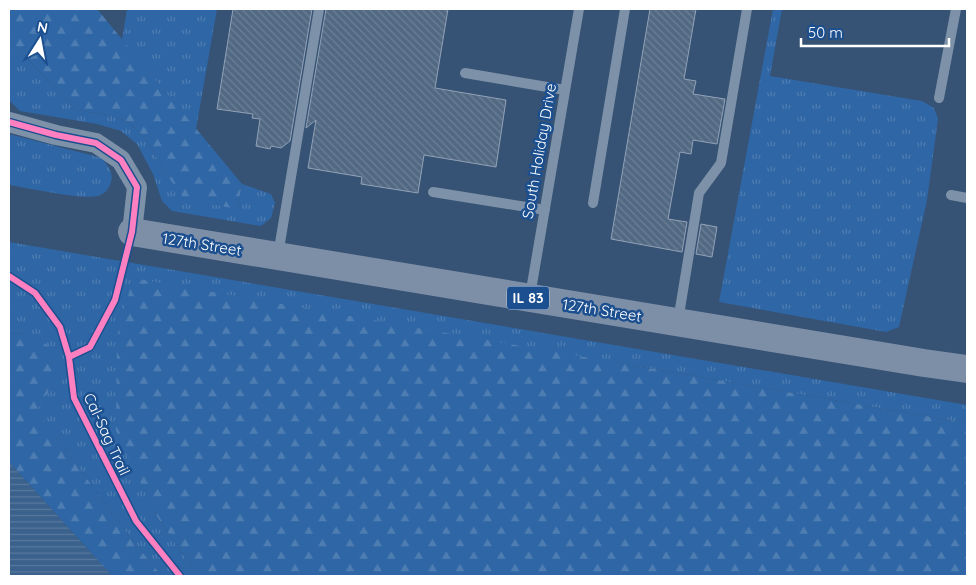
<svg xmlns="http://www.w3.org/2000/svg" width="976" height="585" viewBox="0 0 976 585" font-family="Quicksand,sans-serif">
  <defs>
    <pattern id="grass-tufts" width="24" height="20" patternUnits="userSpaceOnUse" patternTransform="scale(1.25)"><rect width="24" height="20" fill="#2f66a5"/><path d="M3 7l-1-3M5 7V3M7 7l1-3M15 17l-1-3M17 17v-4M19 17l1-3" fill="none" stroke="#4e7db2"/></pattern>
    <pattern id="forest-firs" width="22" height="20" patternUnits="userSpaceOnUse" patternTransform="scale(1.25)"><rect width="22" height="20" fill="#2f66a5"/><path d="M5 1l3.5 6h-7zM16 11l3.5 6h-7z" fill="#4e7db2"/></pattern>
    <pattern id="water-rules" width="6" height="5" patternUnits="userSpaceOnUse" patternTransform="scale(1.25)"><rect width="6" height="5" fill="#3b618d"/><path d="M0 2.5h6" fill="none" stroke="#58799e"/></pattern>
    <pattern id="building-back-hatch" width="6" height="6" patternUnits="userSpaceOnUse" patternTransform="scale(1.25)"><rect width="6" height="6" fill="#526984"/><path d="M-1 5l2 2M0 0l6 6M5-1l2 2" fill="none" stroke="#6c8096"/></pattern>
  </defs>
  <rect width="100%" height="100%" fill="#365274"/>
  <path fill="url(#grass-tufts)" d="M127,9H217L196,129L122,40Z
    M773,9H782L770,76L922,101L934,108L938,119L927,200L899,327L886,332L719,302Z
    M9,39L76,110L109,115L129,122L146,139L167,175L237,209L242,184L271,194L275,203L271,218L261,226L172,211L162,201L153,174L137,144L121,131L97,124L20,111L9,100Z
    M9,134L102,158C108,166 114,173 111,182C109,189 105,194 98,196C80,200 29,188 9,185Z
    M9,242L967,405V423L613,362L154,512L198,576H162L132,540L36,410L59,372L25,333L9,334Z"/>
  <path fill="url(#forest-firs)" d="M9,9H97L242,184L237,209L184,199L167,175L146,139L129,122L109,115L76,110L9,39Z
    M133,278L613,362L967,423V576H198L154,512L116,431L117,336Z
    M25,333C48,343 54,346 59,372L37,411L132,540L162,576H112L9,462V334Z"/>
  <path fill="url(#water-rules)" d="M9,462L112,576H9Z"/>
  <path fill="url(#building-back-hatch)" stroke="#92a2b6" d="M233,9H312L290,141L281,148L271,146L270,149L256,146L260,119L252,118L253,114L217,109Z
    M326,9H448L435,88L506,100L496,167L424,155L418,193L361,184L362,177L308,168L316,120L306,128Z
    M650,9H696L684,79L696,81L693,94L725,99L717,144L693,140L691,154L680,152L668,219L687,222L682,252L611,239Z
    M701,224L717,227L712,257L696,254Z"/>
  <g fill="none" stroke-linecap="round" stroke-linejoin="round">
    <path stroke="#7d92a8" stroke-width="10" d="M465,73L565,90
      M939,98L956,9
      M433,192L545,210
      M951,195L967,198
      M593,203L625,9
      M278,255L319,9
      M530,296L579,9
      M678,321L699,193L721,163L747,9"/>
    <path stroke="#7d92a8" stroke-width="20" d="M9,122L56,135L96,143L121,160L137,187L132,232"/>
    <path stroke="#7d8ea7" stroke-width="28" d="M132,232L924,363L967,369"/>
    <g stroke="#1b4f8f" stroke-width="9">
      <path id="cycleway" d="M9,122L56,135L96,143L121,160L137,187L132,232L115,300L90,347L69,357
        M9,276L35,293L60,327L69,357L74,398L136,521L180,576"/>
    </g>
    <use href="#cycleway" stroke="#ff80c0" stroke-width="6"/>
  </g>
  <g text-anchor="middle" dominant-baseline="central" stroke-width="5" stroke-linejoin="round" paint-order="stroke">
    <rect fill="#1b4f8f" stroke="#bbcadd" stroke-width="1" x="507" y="286.5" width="42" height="23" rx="4"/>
    <g font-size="14" font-weight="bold" fill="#fff">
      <text x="528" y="298">IL 83</text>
    </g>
    <g font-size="15" fill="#fff" stroke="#1b4f8f">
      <text transform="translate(539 151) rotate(-80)">South Holiday Drive</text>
      <text transform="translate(202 244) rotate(9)">127th Street</text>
      <text transform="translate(602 310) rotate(9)">127th Street</text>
      <text transform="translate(107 434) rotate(65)">Cal-Sag Trail</text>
    </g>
  </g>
  <rect width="976" height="585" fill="none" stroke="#ffffff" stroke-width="20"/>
  <g transform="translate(40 40) rotate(11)" stroke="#1b4f8f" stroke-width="4" paint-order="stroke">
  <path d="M0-4L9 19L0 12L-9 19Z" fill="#ffffff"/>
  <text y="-8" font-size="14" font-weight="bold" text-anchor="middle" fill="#ffffff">N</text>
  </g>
  <path d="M801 38v8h148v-8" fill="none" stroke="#ffffff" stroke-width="2.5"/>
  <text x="808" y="38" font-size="15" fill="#ffffff" stroke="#1b4f8f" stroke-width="4" paint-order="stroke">50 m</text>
</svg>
